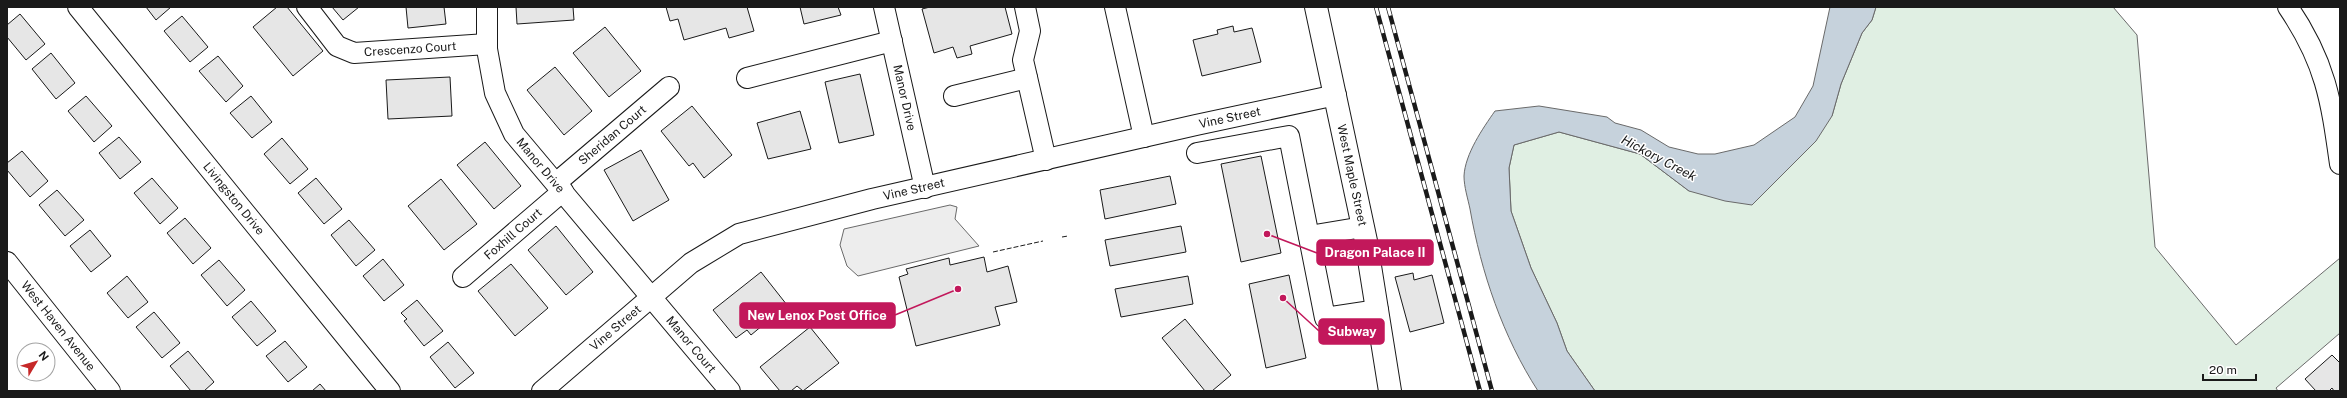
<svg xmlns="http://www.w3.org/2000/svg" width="2347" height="398" viewBox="0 0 2347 398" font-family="'Public Sans',sans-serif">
  <rect width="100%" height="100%" fill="#fff"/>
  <path fill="#e0efe3" stroke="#6a6a6a" d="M1876,7H2113L2137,35L2155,247L2236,345L2340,258V333L2276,388L2278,391H1595L1567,351L1557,323L1531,268L1511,211L1509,168L1514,145L1559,132L1640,154L1689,191L1832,116L1841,84L1862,33L1872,20Z"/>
  <path fill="#ededed" stroke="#6a6a6a" d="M950,205L957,207L955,219L979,246L858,276L847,266L840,245L844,229Z"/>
  <path fill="#c6d2dc" stroke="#6a6a6a" d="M1830,7H1876L1872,20L1862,33L1841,84L1832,116L1816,141L1752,205L1725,201L1689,191L1640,154L1559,132L1514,145L1509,168L1511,211L1531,268L1557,323L1567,351L1595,391H1538C1503,337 1481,272 1470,209C1468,199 1464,187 1464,176C1465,154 1483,128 1495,111L1539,106L1607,117L1615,123L1641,130L1669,147L1698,154H1715L1754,145L1795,117L1813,86Z"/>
  <path fill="#e6e6e6" stroke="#1a1a1a" d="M146,7H171L156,20Z
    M277,7H287L323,51L293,76L253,27Z
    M332,7H359L343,20Z
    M406,7H444L446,24L408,28Z
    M516,7H573L574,20L517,24Z
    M666,7H747L754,31L729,38L726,28L684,40L678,19L670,21Z
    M800,7H838L841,15L804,24Z
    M930,7H1005L1012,34L970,46L972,54L957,58L953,47L934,53L922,9Z
    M20,14L45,44L26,60L7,37V25Z
    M182,16L208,47L190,62L164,31Z
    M1233,26L1234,32L1252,28L1261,62L1202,76L1193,40L1218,34L1217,30Z
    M605,27L641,71L609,97L573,53Z
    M51,53L75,83L56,99L32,69Z
    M218,56L243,86L226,102L199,71Z
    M555,67L592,111L564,135L527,90Z
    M860,74L874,135L839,143L825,82Z
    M450,77L452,116L388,119L386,80Z
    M86,96L112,126L94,142L68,111Z
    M251,96L272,122L252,138L230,113Z
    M692,106L732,155L704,178L693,163L689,166L661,131Z
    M800,111L811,149L768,159L757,123Z
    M119,137L141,162L120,179L99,153Z
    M282,138L308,169L290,184L264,154Z
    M485,142L521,186L494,209L457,165Z
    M641,150L669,200L633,221L604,170Z
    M22,151L48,181L30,197L7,170V163Z
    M1261,156L1281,253L1241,262L1221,164Z
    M1170,176L1176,204L1105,219L1100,190Z
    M152,178L178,208L160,224L134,193Z
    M316,178L342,209L324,224L298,193Z
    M441,179L477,224L444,250L408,206Z
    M57,190L84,220L65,236L39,205Z
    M185,218L211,248L193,264L167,233Z
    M349,220L375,250L356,266L331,235Z
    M556,226L593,272L566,295L528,250Z
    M1181,226L1186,252L1110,266L1105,240Z
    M90,230L111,256L91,272L70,246Z
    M984,257L987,272L1008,266L1017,302L995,307L1000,325L916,346L899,277L908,274L906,269L949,258L950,265Z
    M383,259L404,285L384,301L363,276Z
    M219,260L245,290L227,306L201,275Z
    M511,264L548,308L515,336L478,291Z
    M761,272L787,305L751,335L747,330L736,338L713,310Z
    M1413,273L1414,280L1432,275L1444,323L1410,332L1395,277Z
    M1289,275L1306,358L1266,368L1249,284Z
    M127,276L148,302L128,318L107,293Z
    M1188,276L1193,304L1121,317L1115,289Z
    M417,300L443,331L424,346L404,321L407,319L401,313Z
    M251,301L276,331L257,346L232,317Z
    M154,312L180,343L162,358L136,327Z
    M1185,319L1231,375L1212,391H1205L1162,338Z
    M810,327L839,363L803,391L797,386L791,391H780L760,367Z
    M285,341L307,367L288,382L266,356Z
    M448,342L474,373L455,388L430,357Z
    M188,351L214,382L204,391H191L170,366Z
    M2332,355L2340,363V391H2334L2332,388L2329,391H2316L2305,379Z
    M320,384L326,391H312Z"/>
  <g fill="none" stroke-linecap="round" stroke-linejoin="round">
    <g stroke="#1a1a1a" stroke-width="22">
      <g id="minor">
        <path id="s1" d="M78,7L390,391"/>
        <path id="s2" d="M307,7L337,46L354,53L487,44"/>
        <path id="s3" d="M487,7V49L495,93L514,134L730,391"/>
        <path id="s4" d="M884,7L925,188"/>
        <path d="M1025,7L1030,31L1023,60L1046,160"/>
        <path d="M1115,7L1144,137"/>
        <path d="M2288,7C2326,63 2331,100 2340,164"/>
        <path d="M747,78L892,41"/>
        <path d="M954,96L1027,78"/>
        <path d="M1197,153L1289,136L1325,318L1378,310"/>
        <path id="s5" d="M556,183L669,87"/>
        <path d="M1309,236L1363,227"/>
        <path id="s6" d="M7,262L110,391"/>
        <path id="s7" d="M463,277L563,191"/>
        <path id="s8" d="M542,391L691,263L739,234L872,199L1196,125L1336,95"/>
      </g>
    </g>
    <g stroke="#1a1a1a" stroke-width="24">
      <g id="major">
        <path id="s9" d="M1316,7L1366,241L1390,391"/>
      </g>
    </g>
    <use href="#minor" stroke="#fff" stroke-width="20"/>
    <use href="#major" stroke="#fff" stroke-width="22"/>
    <g stroke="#1a1a1a" stroke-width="4.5">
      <path id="rail" d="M1376,7L1480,391
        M1388,7L1492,391"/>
    </g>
    <use href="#rail" stroke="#fff" stroke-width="3" stroke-dasharray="9" stroke-linecap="butt"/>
    <path stroke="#1a1a1a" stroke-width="1" stroke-dasharray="5 2" stroke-linecap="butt" d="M1062,237L1068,236
      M993,252L1043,241"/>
  </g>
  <g text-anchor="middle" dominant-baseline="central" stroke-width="3" stroke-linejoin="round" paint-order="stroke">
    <g font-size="12" fill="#1a1a1a" stroke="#fff">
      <text stroke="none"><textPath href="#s2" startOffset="124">Crescenzo Court</textPath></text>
      <text stroke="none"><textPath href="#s4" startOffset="93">Manor Drive</textPath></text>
      <text stroke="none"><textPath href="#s8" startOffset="757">Vine Street</textPath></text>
      <text stroke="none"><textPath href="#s5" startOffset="74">Sheridan Court</textPath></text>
      <text stroke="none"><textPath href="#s3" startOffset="173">Manor Drive</textPath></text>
      <text stroke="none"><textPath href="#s9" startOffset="172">West Maple Street</textPath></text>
      <text stroke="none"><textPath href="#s8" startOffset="433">Vine Street</textPath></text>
      <text stroke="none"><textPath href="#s1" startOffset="247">Livingston Drive</textPath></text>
      <text stroke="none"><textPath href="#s7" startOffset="66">Foxhill Court</textPath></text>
      <text stroke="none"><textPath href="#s6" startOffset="82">West Haven Avenue</textPath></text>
      <text stroke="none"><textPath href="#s8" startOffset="97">Vine Street</textPath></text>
      <text stroke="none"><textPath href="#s3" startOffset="407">Manor Court</textPath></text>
    </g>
    <g font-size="13" font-style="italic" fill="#1a1a1a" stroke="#fff">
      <text transform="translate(1659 158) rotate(28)">Hickory Creek</text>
    </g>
  </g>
  <path fill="none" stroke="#c2185b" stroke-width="1.5" d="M1267 234L1317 253M958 289L895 315M1283 298L1319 331"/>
  <g fill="#c2185b" stroke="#fff" stroke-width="1.5">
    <circle cx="1267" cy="234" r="4"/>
    <circle cx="958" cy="289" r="4"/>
    <circle cx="1283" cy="298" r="4"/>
  </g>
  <g fill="#c2185b" stroke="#c2185b" stroke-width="1.5">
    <rect x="1317" y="240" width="116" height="25" rx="4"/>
    <rect x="740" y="303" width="155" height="25" rx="4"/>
    <rect x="1319" y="319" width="65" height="25" rx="4"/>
  </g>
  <g font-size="13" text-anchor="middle" font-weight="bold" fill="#fff">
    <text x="1375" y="257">Dragon Palace II</text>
    <text x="817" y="320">New Lenox Post Office</text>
    <text x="1352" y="336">Subway</text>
  </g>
  <rect width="2347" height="398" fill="none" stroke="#1a1a1a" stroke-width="16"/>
  <g transform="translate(36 362) rotate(52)"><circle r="19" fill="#ffffff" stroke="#a3a3a3"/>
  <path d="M0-3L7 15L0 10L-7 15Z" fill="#c62828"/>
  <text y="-6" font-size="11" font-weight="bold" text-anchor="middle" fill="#1a1a1a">N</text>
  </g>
  <path d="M2203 374v6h53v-6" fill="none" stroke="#1a1a1a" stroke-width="2"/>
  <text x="2209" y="374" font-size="12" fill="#1a1a1a" stroke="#ffffff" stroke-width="3" paint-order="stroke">20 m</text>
</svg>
